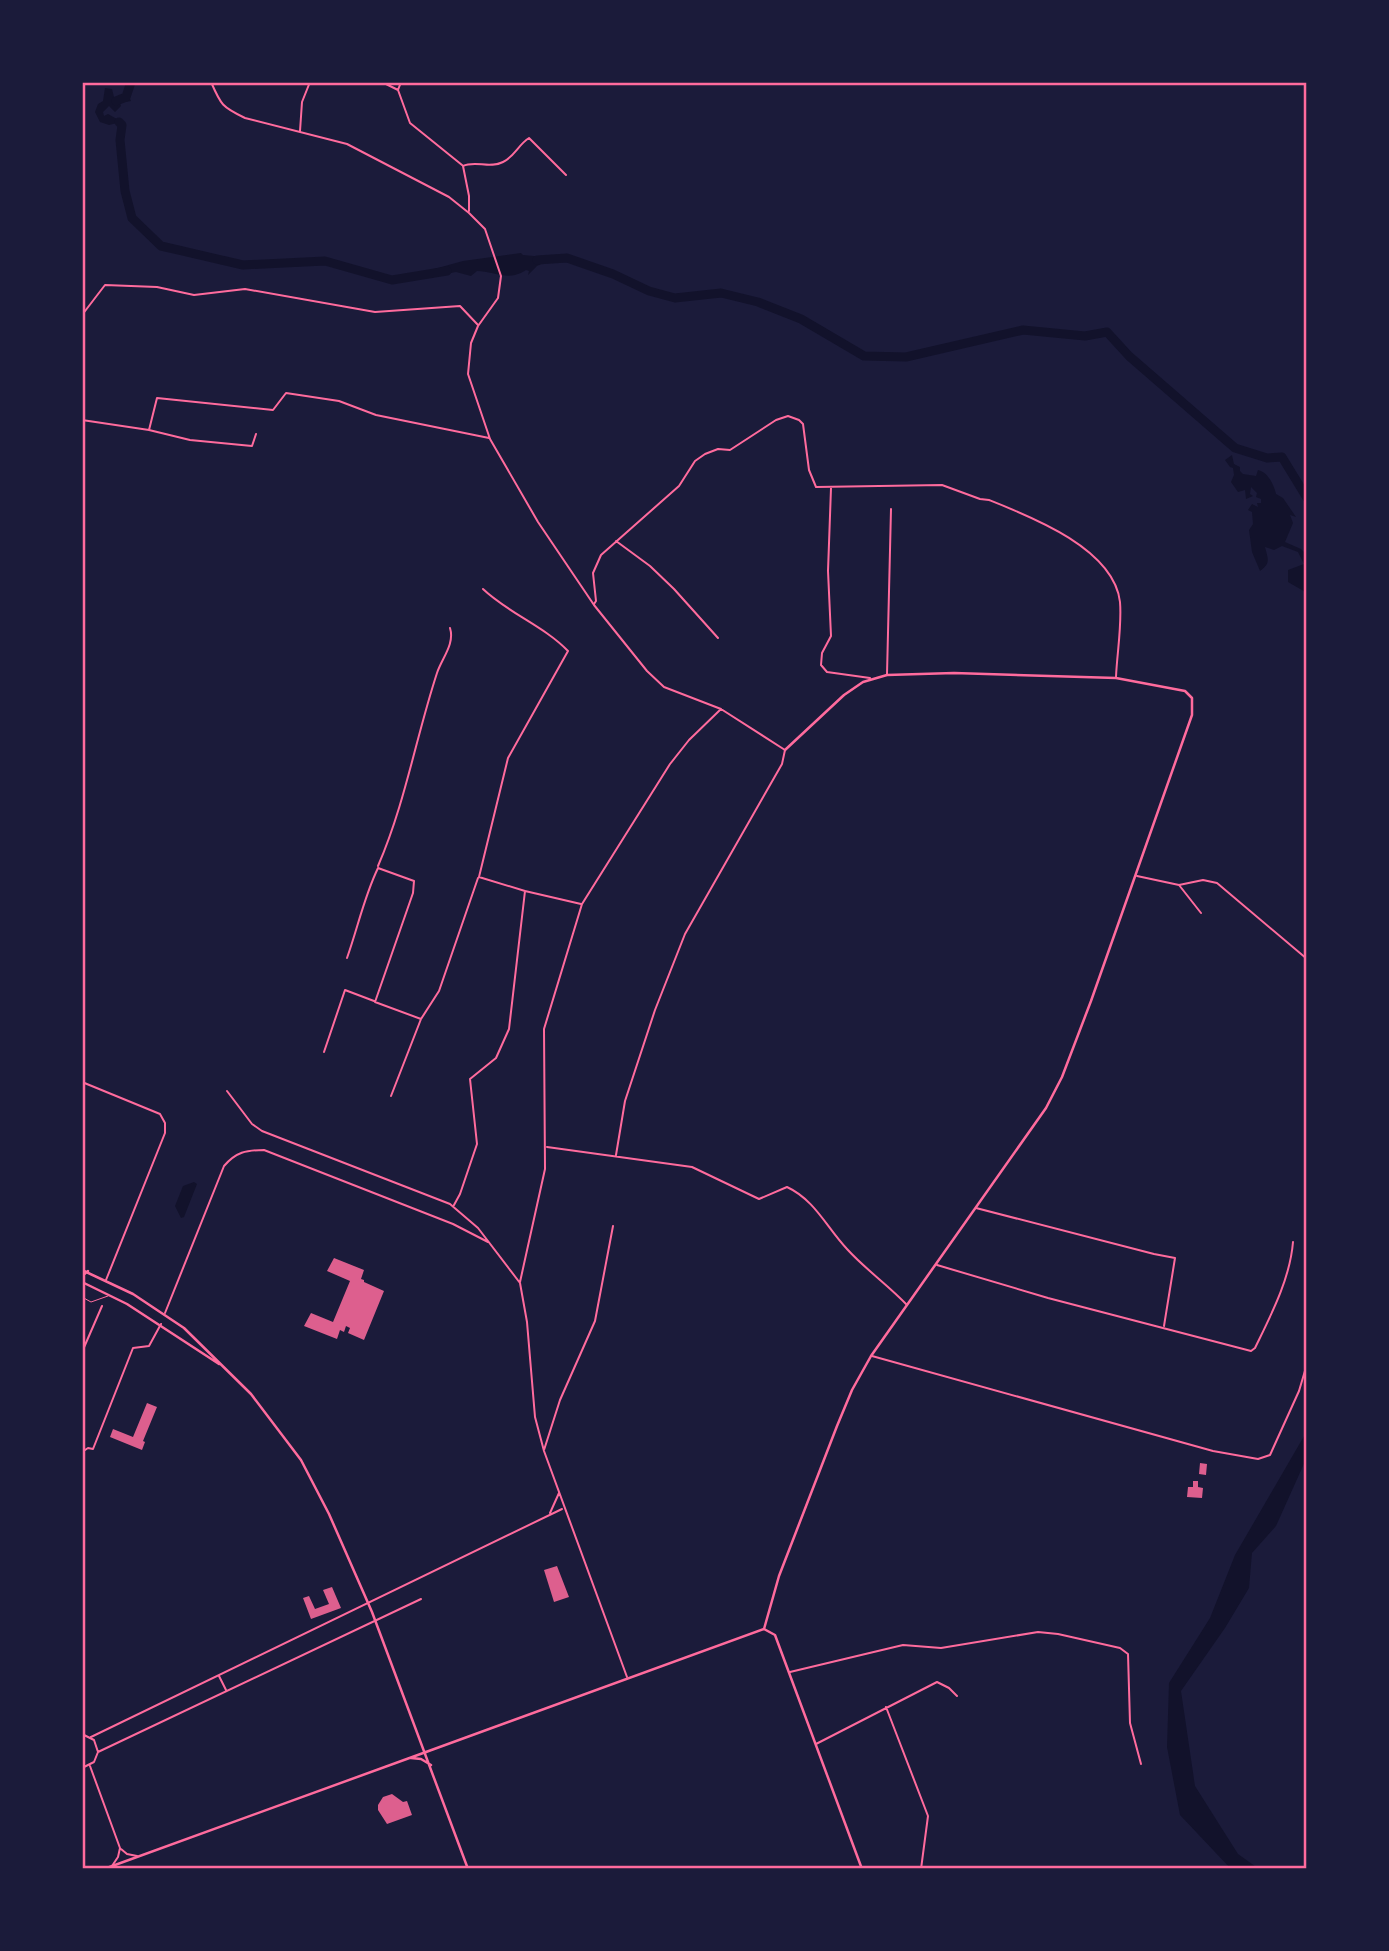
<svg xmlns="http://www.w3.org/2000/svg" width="1389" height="1951" viewBox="0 0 1389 1951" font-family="'DM Sans',sans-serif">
  <rect width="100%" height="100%" fill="#1b1b3a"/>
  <path fill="#12122b" d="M105,88L112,89L114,97H126L128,94L131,101L120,103L121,106L115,112L109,106L103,112L104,116L108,114L124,123L125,129L120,133L121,127L117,123L109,125L100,122L95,112L98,104L103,101Z
    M521,253L523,255L545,257L546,262L537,266L528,275L529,271L526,270C523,272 519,274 515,275C504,278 489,271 477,271L471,276L456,272L435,276L434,269L463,261Z
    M1232,455L1234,464L1240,467V471L1243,474L1256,476L1258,470C1268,472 1274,485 1276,494L1283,498L1296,517L1290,515L1293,523L1285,542L1301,549L1307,555V593L1288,582V570L1304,564L1298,552L1282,546L1274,550L1265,547C1268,559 1271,563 1260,571L1252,552L1249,530L1253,524L1252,512L1248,510L1252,504L1258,507L1257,503H1261V499L1256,497L1257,493L1251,487L1250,494L1253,496L1246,499L1245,490L1238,492L1231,482L1234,475L1233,468L1230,467L1225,460Z
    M194,1182L197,1184L184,1217L181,1218L175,1206L183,1186Z
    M1307,1431V1457L1276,1526L1252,1553L1249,1588L1225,1628L1181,1691L1195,1786L1238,1854L1259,1869H1231L1180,1815L1167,1747L1169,1683L1210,1618L1235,1555Z"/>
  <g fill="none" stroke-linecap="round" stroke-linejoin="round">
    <path stroke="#12122b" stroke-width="9" d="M116,101L126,97L131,82
      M119,122L122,125L120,140L125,191L132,218L161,246L243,265L325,261L392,280L447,271
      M537,260L567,258L613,274L649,291L675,298L721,293L758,302L801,319L864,356L906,357L1023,330L1085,336L1107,332L1129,356L1235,448L1267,458L1282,457L1307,498"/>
  </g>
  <path fill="#dd5f8e" d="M334,1258L364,1270L361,1279L364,1280V1282L384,1291L364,1340L348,1333L350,1328L346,1326L344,1332L340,1330L337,1339L304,1326L311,1313L333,1322L350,1281L327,1271Z
    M147,1403L157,1407L143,1441L145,1442L142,1450L110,1437L113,1429L133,1437Z
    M1200,1463L1207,1464L1206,1475L1199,1474Z
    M1193,1481H1198V1487L1203,1488L1202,1498L1187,1497L1188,1487H1193Z
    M557,1566L569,1597L554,1602L544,1570Z
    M332,1587L341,1608L311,1619L303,1598L309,1596L315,1609L329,1604L323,1590Z
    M392,1794L403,1802L407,1801L412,1815L387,1824L378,1810V1805L383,1797Z"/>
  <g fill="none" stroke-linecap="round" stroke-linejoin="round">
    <path stroke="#ff6b9d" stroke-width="1" d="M82,1297L91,1302L108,1296"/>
    <path stroke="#ff6b9d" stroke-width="2" d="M211,82C221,105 222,107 245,118L347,144L449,197L469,213L485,229L501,276L498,298L478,326L471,343L468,374L490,439L538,522L594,605L647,671L664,687L721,709L785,750L782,764L685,934L655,1010L625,1101L616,1155
      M382,82L398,90L401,82
      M398,90L410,123L462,165
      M300,131L302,102L310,82
      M469,211V196L463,166C475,160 490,169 503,162C514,157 519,144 529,138L566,175
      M82,315L105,285L157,287L194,295L245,289L375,312L460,306L478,325
      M82,420L149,430L190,440L252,446L256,434
      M149,430L157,398L273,410L286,393L339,401L376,415L489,438
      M831,488L828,571L831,636L822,653L821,665L827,672L870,678
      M616,541L650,566L674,589L718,638
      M483,589C508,613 544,626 568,651L508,758L479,877L525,891
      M594,604L596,601L593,573L601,555L679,486L695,461L705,454L718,449L730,450L776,420L788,416L799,420L803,424L809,470L816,487L942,485L980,499L989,500C1032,517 1114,549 1120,602C1122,626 1117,653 1116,677
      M887,674L891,509
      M378,866C405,804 416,737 437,673C442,658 455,644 450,628
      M1137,876L1179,885L1201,913
      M1179,885L1203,880L1217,883L1307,959
      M347,958C358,927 364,897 378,868L414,881L413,893L375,1002L421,1019
      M324,1052L345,990L374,1001
      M82,1082L160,1114L165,1123V1133L106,1280
      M227,1091L252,1124L262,1131L450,1204L478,1228L520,1283L527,1322L535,1417L544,1451L627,1677
      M391,1096L421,1019L439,991L478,878
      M547,1147L692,1167L759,1199L787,1187C815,1200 827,1228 847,1249C865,1269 888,1285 907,1305
      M454,1205L460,1194L477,1144L470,1079L496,1058L509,1029L525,891L581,904
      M976,1208L1154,1254L1175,1258L1164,1326
      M937,1265L1048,1298L1251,1351L1255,1348C1271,1315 1290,1279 1293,1242
      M520,1282L545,1169L544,1029L582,904L670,764L689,740L721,709
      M165,1313L224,1166C236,1152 246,1150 264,1150L453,1224L488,1242
      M82,1352L102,1306
      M872,1356L1213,1451L1258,1459L1270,1455L1299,1391L1307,1364
      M544,1450L560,1400L595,1321L613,1226
      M82,1452L88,1448L93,1449L133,1348L149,1346L161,1324
      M550,1513L559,1493
      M790,1672L903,1645L941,1648L1038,1632L1058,1634L1120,1648L1128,1654L1130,1723L1141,1764
      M219,1676L226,1690
      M886,1707L928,1816L921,1869
      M82,1734L94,1740L98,1752L94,1762L82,1768
      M91,1737L562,1509
      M816,1744L937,1682L949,1688L957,1696
      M98,1752L421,1599
      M90,1766L120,1848L118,1857L112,1866
      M121,1849L127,1854L137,1856"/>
    <path stroke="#ff6b9d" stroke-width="2.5" d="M764,1629L779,1576L837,1426L852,1390L871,1356L1046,1108L1062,1077L1091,1001L1192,715V698L1185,691L1116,678L954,673L887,675L863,682L844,695L785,750
      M764,1629L775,1635L862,1869
      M426,1752L764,1629"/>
    <path stroke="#ff6b9d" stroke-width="2.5" d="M82,1270L133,1294L184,1328L251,1394L301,1460L329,1514L372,1612L468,1869
      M82,1276L88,1271
      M82,1282L127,1304L219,1364
      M411,1758L421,1759L431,1765
      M104,1869L426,1752"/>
  </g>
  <rect width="1389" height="1951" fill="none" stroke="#1b1b3a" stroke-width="168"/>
  <rect x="84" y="84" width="1221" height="1783" fill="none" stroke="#ff6b9d" stroke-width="2.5"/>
</svg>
